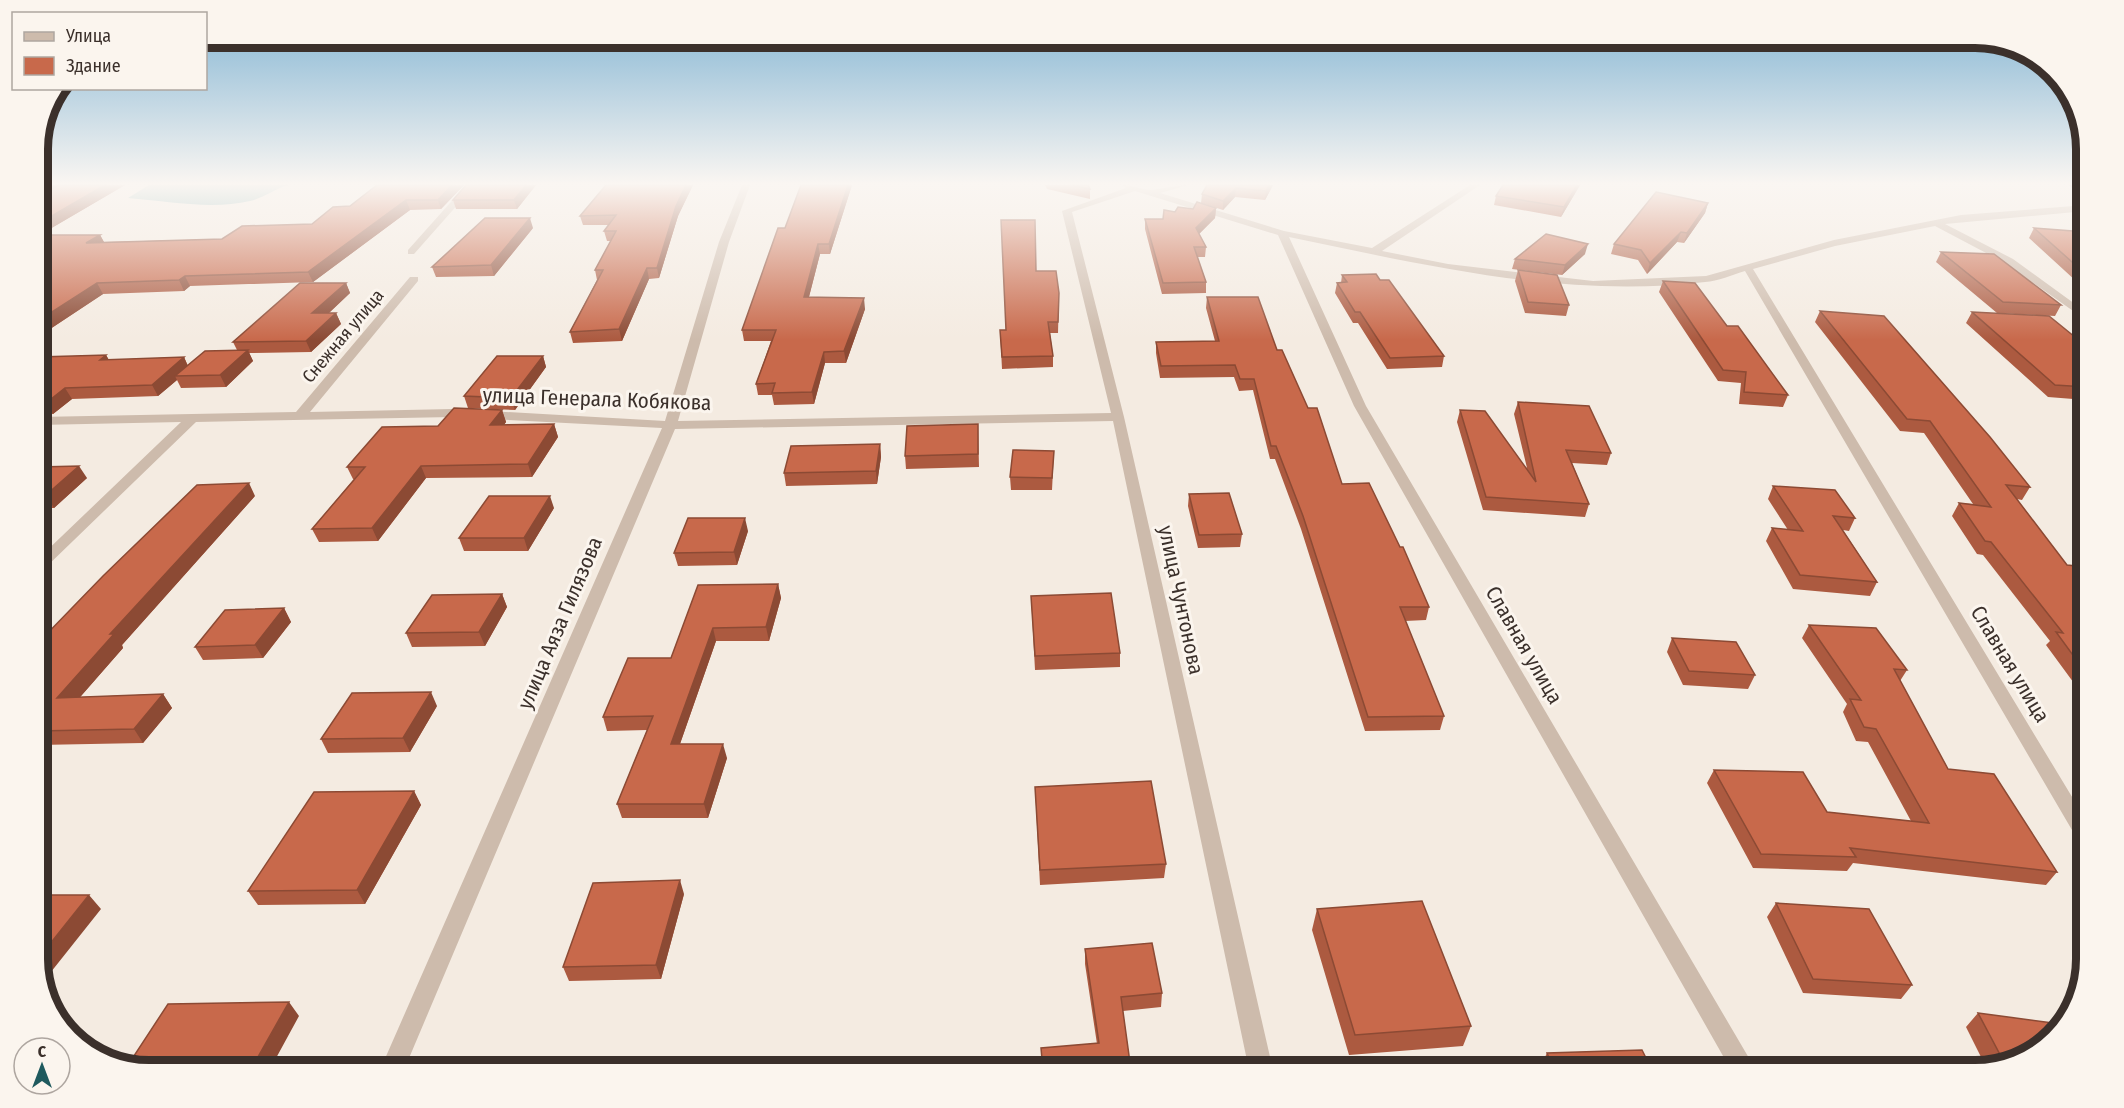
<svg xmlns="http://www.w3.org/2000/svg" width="2124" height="1108" viewBox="0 0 2124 1108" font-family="'Fira Sans Condensed',sans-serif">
  <rect width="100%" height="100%" fill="#f4ebe1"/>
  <path fill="#7fb0b2" d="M149,185H288C275,189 263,198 250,201C211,210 167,201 128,198Z"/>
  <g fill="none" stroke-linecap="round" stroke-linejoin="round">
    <path fill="#cdbbac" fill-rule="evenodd" d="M466,185H475L414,254H408V250Z
      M742,185H750L729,242L678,421L1111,413L1062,211L1126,188L1122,185C1132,185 1142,190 1151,190C1162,189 1176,185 1189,185L1160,193L1284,231L1372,248L1470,185H1480L1382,251L1448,264L1593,281L1706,276L1834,240L1961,215L2086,205V211L1945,224L2013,259L2086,312V320L2005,263L1935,226L1835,246L1753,269L2086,820V844L2079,842L1745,271C1732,275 1718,281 1705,282C1565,299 1425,265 1289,237L1366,406L1756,1070H1731L1354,406L1278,235L1135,191L1072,212L1124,417L1273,1070H1249L1113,421L675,429L404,1070H380L662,428L453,417L196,422L43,570L38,572V559L181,422L38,425V417L296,412L410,277H418V281L310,412L453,409L665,421L719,242Z"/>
  </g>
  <path fill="#ac5a40" d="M38,185H125L43,233H38Z
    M377,185H464L441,209L410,210L313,282L190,286L184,291L103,294L38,337V235H100L104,242L222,239L312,224L350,206Z
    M536,185L517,209H456L453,200Z
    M606,185H693L678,216L659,278L649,279L622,341L573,343L570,332L597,280L595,270L611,241H607L604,231L609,225H583L580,216Z
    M852,185L830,254H820L809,297L865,309L846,363H825L814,404L774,405L772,395H758L756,384L771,341H744L742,330L785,228Z
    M1045,185H1088L1090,189V199L1047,189Z
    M1207,185H1273L1265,200L1235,197L1223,210L1201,203L1202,194Z
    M1503,185H1580L1561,217L1494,205L1496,196Z
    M2069,185H2086V202Z
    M1708,203L1705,213L1684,243L1677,242L1647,274L1638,260L1611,254L1614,244Z
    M1216,208L1215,218L1199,234L1206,247L1205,257H1197L1206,282V293L1162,294L1145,229V219H1163L1175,212L1193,209Z
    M533,228L494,276L436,277L432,267Z
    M2034,228L2086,232V282L2076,281L2029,238Z
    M1941,252L2061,305L2055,316L1997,313L1936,262Z
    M1585,254L1562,275L1512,269L1515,259Z
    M1518,270L1569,305L1566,316L1525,313L1515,281Z
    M1036,271L1059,293L1058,333H1050L1053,356V367L1002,369L1000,330H1006Z
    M1342,275L1380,280L1444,356L1442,367L1387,369L1358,323H1353L1335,293L1337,283H1341Z
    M1663,281L1727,326L1788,395L1783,407L1739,404L1741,383L1718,381L1659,292Z
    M346,283L350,293L329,313H336L341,324L311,352L249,353L253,361L226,387L181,388L177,380L158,396L72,399L53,414L38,415V350L45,357L106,355L109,360L184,357L188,366L237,350L233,342Z
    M1207,297L1277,350L1342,484L1429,607L1426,620L1405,621L1444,716L1440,730L1365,731L1301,529L1275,459H1270L1253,390L1239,391L1234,377L1160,378L1156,353V342L1215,341L1206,308Z
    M1820,311L2030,487L2022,500L2017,499L2067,565L2086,567V691L2079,690L2046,645L2050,641L1983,555L1977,554L1952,516L1959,503L1973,504L1924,433L1900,431L1815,322Z
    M1972,312L2086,346V400L2048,397L1966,323Z
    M543,356L546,367L515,410L468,408L464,396Z
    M1518,402L1611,453L1607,465L1572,463L1589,504L1585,517L1483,510L1457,422L1460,410L1527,468L1514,414Z
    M502,410L506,422L504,425L554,424L558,437L532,477L426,478L378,541L319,542L312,529L354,479H353L347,467L438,426Z
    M978,424L979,467L906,469L905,456Z
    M880,444L881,457L877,484L786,486L784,473Z
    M1054,451L1052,490H1011L1010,477Z
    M38,467L87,478L54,508H38Z
    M1773,486L1855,518L1849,531L1843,530L1877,582L1870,596L1793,589L1766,541L1772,528L1788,530L1768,499Z
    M1189,494L1242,534L1240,547L1198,548L1188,506Z
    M255,496L122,645L123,648L80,697L163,694L172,708L143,743L38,745V643Z
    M554,508L528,551H464L459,538Z
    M748,531L737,565L678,566L674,553Z
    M778,584L781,598L769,641H716L680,744L727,758L708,818H622L617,804L647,730L607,731L603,717L671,658L698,585Z
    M502,594L507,607L485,646L412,647L406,633Z
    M1031,596L1120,653V667L1035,670Z
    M284,608L291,622L263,658L203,660L195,647Z
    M1809,625L1907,670L1900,681L1948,769L2057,872L2046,885L1853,863L1847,871L1753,868L1707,783L1714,770L1827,812L1911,821L1868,742L1856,741L1843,712L1847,704L1802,638Z
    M1672,638L1755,675L1748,689L1683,685L1667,652Z
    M437,706L410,752L328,753L321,739Z
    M1035,787L1166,864L1164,878L1040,885Z
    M414,791L421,805L365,904L258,905L248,891Z
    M684,894L661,979L569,981L563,967Z
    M1776,903L1912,985L1901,999L1803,993L1767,917Z
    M1317,909L1471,1026L1463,1046L1349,1055L1312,930Z
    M1085,949L1162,993L1161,1007L1123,1011L1131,1070H1042L1041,1048L1097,1044L1085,964Z
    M1978,1013L2037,1052L1986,1067L1966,1027Z
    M1547,1053L1652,1070H1542L1540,1067Z"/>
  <path fill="#8c4a34" d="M40,185H60L38,198V186Z
    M105,185H125L43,233L38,223Z
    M452,185H464L441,209L438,200Z
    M526,185H536L517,209L514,200Z
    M686,185H693L678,216L659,278L657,268L676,206Z
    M848,185H852L830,254L829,244Z
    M1269,185H1273L1265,200L1266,191Z
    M1577,185H1580L1561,217L1564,207Z
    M1236,188L1235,197L1223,210V201Z
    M406,200L410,210L313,282L308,272Z
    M1708,203L1705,213L1684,243L1687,233Z
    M1216,208L1215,218L1195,238L1196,228Z
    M530,218L533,228L494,276L491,265Z
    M1681,232L1677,242L1647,274L1650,263Z
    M100,235L105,244L86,243Z
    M818,244L820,254L806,308L804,297Z
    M1588,244L1585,254L1562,275L1565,265Z
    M647,268L649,279L622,341L619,329Z
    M185,276L190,286L184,291L179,280Z
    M97,283L103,294L38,337V321Z
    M346,283L350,293L317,324L312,313Z
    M864,298L865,309L846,363L844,351Z
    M336,313L341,324L311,352L306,341Z
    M41,350L48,361L38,369V353Z
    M248,350L253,361L226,387L220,375Z
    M824,352L825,363L814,404L812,392Z
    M106,355L112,366L100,360Z
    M543,356L546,367L515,410L511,398Z
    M184,357L189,369L175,376L177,380L158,396L152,385Z
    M65,388L72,399L53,414L46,403Z
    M502,410L506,422L495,437L490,425Z
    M554,424L558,437L532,477L528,464Z
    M880,444L881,457L877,484L876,471Z
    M79,466L87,478L54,508L46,495Z
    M421,466L426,478L378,541L372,528Z
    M249,483L255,496L122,645L123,648L68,711L57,698L110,634Z
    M550,496L554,508L528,551L524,538Z
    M745,518L748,531L737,565L734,552Z
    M778,584L781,598L769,641L766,627Z
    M502,594L507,607L485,646L479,632Z
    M284,608L291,622L263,658L255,645Z
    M713,628L716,641L675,758L671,744Z
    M431,692L437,706L410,752L403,738Z
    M163,694L172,708L143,743L134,729Z
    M723,744L727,758L708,818L704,804Z
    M414,791L421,805L365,904L357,890Z
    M680,880L684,894L661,979L656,965Z
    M89,895L101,909L43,982L38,966V959Z
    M289,1002L299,1016L269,1071H250Z"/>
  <path fill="#c8694b" stroke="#8c4a34" stroke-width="1.5" d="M59,185H105L38,224V196Z
    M377,185H452L438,200H406L308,272L185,276L179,280L97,283L38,321V235H100L86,243L222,239L242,226L312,224L333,207L350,206Z
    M466,185H526L514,200H453Z
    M606,185H686L676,206L657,268H647L619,329L570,332L603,270H595L616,231H604L616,215L580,216Z
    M801,185H848L829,244H818L804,297L864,298L844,351L824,352L812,392L772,393L775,383L756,384L776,330H742L778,228H785Z
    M1070,185H1088L1090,189Z
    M1207,185H1269L1266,191L1236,188L1223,201L1202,194Z
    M1503,185H1577L1564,207L1496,196Z
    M1656,192L1708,203L1687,233L1681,232L1650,263L1641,250L1614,244Z
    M1197,202L1216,208L1196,228L1206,247H1194L1206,282L1163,283L1145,219H1163L1164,210L1175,212L1178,207L1193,209Z
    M485,218H530L491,265L432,267Z
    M1001,220H1035L1036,271H1056L1059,293L1058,322H1048L1053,356L1002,357L1000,330H1006Z
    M2034,228L2086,232V271L2081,270Z
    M1546,234L1588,244L1565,265L1515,259Z
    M1941,252L1994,254L2061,305L2003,302Z
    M1518,270L1557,275L1569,305L1528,302Z
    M1376,274L1380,280H1389L1444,356L1390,358L1360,312H1355L1337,283L1347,282L1342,275Z
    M1663,281L1695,283L1727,326H1738L1788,395L1744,392L1746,372L1723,370Z
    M300,283H346L312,313H336L306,341L233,342Z
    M1207,297H1258L1277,350H1282L1308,408H1317L1342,484L1369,483L1400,547H1403L1429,607H1400L1444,716L1368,717L1303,516L1276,446H1271L1254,379H1240L1235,365L1161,366L1156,342L1219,341Z
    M1820,311L1884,316L1990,437L2030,487L2006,485L2067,565L2086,567V673L2056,632L2063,633L1991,542L1985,541L1959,503L1991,507L1930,421L1907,419Z
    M1972,312L2049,316L2086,346V387L2055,385Z
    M248,350L220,375L175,376L205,351Z
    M106,355L100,360L184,357L152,385L65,388L46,403H38V357Z
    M497,356H543L511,398L464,396Z
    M1518,402L1589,406L1611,453L1566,450L1589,504L1486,497L1460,410L1485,411L1536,482Z
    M454,408L502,410L490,425L554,424L528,464L421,466L372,528L312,529L365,467H347L382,427L438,426Z
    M978,424V454L905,456L907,426Z
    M880,444L876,471L784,473L791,446Z
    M1013,450L1054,451L1052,478L1010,477Z
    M79,466L46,495L38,496V467Z
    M249,483L110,634H114L57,698L163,694L134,729L38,731V643L103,576L197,485Z
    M1773,486L1835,490L1855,518L1833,516L1877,582L1800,575L1772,528L1803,531Z
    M1229,493L1242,534L1199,535L1189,494Z
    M489,496H550L524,538H459Z
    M688,518H745L734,552L674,553Z
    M778,584L766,627L713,628L671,744H723L704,804H617L653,716L603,717L628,658H671L698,585Z
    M1111,593L1120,653L1035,656L1031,596Z
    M502,594L479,632L406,633L432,595Z
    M284,608L255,645L195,647L225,610Z
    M1809,625L1876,628L1907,670L1894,669L1948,769L1994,774L2057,872L1850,848L1856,857L1761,854L1714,770L1803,772L1827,812L1929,823L1876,729L1864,727L1850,699L1861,700Z
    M1672,638L1736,642L1755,675L1689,671Z
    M431,692L403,738L321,739L352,693Z
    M1151,781L1166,864L1040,870L1035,787Z
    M414,791L357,890L248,891L314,792Z
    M680,880L656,965L563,967L593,883Z
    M38,895H89L38,959Z
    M1422,901L1471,1026L1355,1035L1317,909Z
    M1776,903L1869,909L1912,985L1813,979Z
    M1152,943L1162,993L1121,997L1131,1070H1043L1041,1048L1099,1043L1085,949Z
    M289,1002L250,1071H149L128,1065L168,1004Z
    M1978,1013L2061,1024L2037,1052L2004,1062Z
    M1642,1050L1652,1070H1554L1547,1053Z"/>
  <linearGradient id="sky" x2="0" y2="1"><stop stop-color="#7eb2d2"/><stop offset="0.54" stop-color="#faf6f2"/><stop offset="1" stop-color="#faf6f2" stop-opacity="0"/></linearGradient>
  <rect width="2124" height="340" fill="url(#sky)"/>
  <g text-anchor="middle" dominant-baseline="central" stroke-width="6" stroke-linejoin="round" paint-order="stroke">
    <g font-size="18" fill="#3b302b" stroke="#fbf5ee">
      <text transform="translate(343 336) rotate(-50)">Снежная улица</text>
    </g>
    <g font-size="21" fill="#3b302b" stroke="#fbf5ee">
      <text transform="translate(597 399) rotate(2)">улица Генерала Кобякова</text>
      <text transform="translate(1181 600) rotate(78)">улица Чунтонова</text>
      <text transform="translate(560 623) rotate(-67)">улица Аяза Гилязова</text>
      <text transform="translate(1524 645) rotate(60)">Славная улица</text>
      <text transform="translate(2010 664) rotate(59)">Славная улица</text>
    </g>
  </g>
  <path d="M0 0H2124V1108H0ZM149 48H1975A101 101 0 0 1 2076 149V959A101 101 0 0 1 1975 1060H149A101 101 0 0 1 48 959V149A101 101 0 0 1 149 48Z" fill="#fbf5ee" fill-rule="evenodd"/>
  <path fill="none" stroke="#3b302b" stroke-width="8" d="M149 48H1975A101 101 0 0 1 2076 149V959A101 101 0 0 1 1975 1060H149A101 101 0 0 1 48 959V149A101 101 0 0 1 149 48Z"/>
  <rect x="12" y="12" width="195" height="78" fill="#fbf5ee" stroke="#aea6a0" stroke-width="1.5"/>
  <rect x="24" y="32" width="30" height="9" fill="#cdbbac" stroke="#aea6a0" stroke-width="1.5"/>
  <text x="66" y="42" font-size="18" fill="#3b302b">Улица</text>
  <rect x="24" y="57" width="30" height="18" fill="#c8694b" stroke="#aea6a0" stroke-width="1.5"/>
  <text x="66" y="72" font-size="18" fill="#3b302b">Здание</text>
  <g transform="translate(42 1066)"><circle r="28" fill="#fbf5ee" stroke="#aea6a0" stroke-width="1.5"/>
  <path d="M0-4.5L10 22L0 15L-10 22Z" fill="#1f5a5e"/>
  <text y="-9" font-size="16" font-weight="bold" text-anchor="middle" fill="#3b302b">С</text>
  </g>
</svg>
